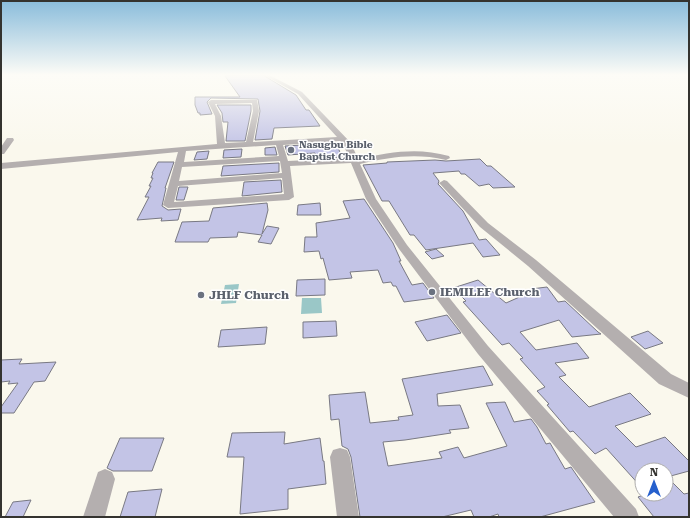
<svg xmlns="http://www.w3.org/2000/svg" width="690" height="518" viewBox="0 0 690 518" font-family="'Roboto Serif',serif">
  <rect width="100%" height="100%" fill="#faf8ed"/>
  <path fill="#9ac7c7" d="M239,284L236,303L221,304L225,285Z
    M302,298H321L322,313L301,314Z"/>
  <path fill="#c3c4e6" stroke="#797983" d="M240,75H263L296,95L306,110H309L320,126L274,128L272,139L255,140L260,111L258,99L211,98L207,102L212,114L200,115V113H198L195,105V97H240L225,76Z
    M217,105H251V111L245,141H226L228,122H223L222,113Z
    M336,143L342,157L326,158L325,154V158H316L315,153L288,155L285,146Z
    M275,147L277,155H265V148Z
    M242,149L241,157L223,158L224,150Z
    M209,151L207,159L194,160L197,152Z
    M480,159L487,166H491L515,187L493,188L489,184L479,186L465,174H461L459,171L433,173L439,181L438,184L463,211L479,240L486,239L500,255L483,257L473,243L426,250L414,235H410L389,201H382L363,165L387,163V162L435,160L446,161Z
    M158,162H174L165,188H166L162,206L168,210L181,209L178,220L161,221L162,218L137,220L149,197H145L151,186H149L153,178H151L153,173H152Z
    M279,163V172L221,176L223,166Z
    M281,180L282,192L242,196L244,182Z
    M179,187H188L184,200H176Z
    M364,199L393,243L401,261H399L412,285L423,283L434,298L404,302L396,286H393L391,282L383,283L378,270L350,272L352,278L329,280L323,258L321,259L319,251L304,252L305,237H317L316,223L350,218L343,201Z
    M267,203L268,210L262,234L267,226L279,228L271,244L258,242L262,235L238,232L237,237L210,238L208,242H175L182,222L209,221L213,208Z
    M320,203L321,215H297L298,205Z
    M436,249L444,256L432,259L425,252Z
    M325,279V295L296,296L297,280Z
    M478,280L506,303L533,291L531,289L547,287L558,302L565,301L598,332L601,334L572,337L559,320L520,332L536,350L577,343L589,358L555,363L566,375L559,377L589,407L630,393L651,414L615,426L636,447L665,437L689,461V471L667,477L684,494L689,493V517H654L638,497L646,494H666V470H642V488L606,448L595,454L573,431L570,432L547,405L549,404L537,391L545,387L520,359L523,358L509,343L502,345L463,302L466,301L453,288Z
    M447,315L461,333L427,341L415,322Z
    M336,321L337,336L303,338V322Z
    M267,327L265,344L218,347L221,330Z
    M648,331L663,343L645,349L631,337Z
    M22,359L19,364L56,362L45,381L34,382L14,413H1V407L18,383L8,384L10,381L1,382V360Z
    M483,366L493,385L437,394L438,406L460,405L469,428L449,430L451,433L405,440L383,442L388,466L442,458L439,452L458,447L464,458L507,446L486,403L505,402L514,422L531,419L537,427L546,444L550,443L565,469L571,467L595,502L540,517H499L498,514L489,517H474L471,510L442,517H360L351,457L348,449L342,446L339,419L331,420L329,395L365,392L370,423L399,420L398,417L413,415L402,379Z
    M285,432L284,444L320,438L323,461H324L326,484L288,489V509L240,514L244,457H227L232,433Z
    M120,438H164L152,471H113L107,468Z
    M162,489L155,517H120L128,492Z
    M31,500L23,517H5L13,502Z"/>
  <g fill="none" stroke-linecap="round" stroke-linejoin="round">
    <path fill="#b4afaf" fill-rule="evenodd" d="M264,75H269L302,92L351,143L358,159C390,152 418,147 449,156L450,158L446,160C415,153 391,157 360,164L376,199L407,245L488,346L636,509L639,517H614L478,354L399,249L366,199L351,163L290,166L294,197L289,200L168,208L163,205L178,152L1,169V163L217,144L215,116L208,102L211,100H257L259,111L253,142L337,137L298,94ZM252,103L253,111L246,142L225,143L221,116L215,104ZM340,141L344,146L349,158L288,161L283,145ZM276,145L279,156L184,162L186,151ZM280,161L282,173L179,181L182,167ZM282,178L284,194L174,202L178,186Z
      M7,138H13L14,140L4,154H1V147Z
      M444,180L447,181L488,223L536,260L671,374L689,383V398L659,384L528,266L480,227L441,185L439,183Z
      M340,448L347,450L350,457L359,517H337L330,457L333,450Z
      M105,469L112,472L115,479L105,517H83L98,472Z"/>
  </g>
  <linearGradient id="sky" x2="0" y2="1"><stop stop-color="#89bcdb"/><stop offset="0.51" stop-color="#fdfcf7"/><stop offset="1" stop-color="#fdfcf7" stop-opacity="0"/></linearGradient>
  <rect width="690" height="147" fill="url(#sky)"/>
  <g fill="#6b7280" stroke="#fff" stroke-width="1.5">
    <circle cx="291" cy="150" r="4"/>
    <circle cx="432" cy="292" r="4"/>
    <circle cx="201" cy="295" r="4"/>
  </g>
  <g text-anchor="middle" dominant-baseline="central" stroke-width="3" stroke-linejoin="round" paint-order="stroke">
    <g font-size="10" font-weight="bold" fill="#5b616d" stroke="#fff" text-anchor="start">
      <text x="299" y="144">Nasugbu Bible<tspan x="299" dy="12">Baptist Church</tspan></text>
    </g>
    <g font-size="12" font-weight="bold" fill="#5b616d" stroke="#fff" text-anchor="start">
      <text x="440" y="292">IEMILEF Church</text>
      <text x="209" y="295">JHLF Church</text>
    </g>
  </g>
  <rect width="690" height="518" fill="none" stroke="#34332f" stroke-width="4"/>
  <g transform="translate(654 482)"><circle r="19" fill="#ffffff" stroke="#aeadac"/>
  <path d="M0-3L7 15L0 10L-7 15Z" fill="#2660cd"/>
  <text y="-6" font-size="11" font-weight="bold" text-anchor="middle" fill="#34332f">N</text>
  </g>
</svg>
